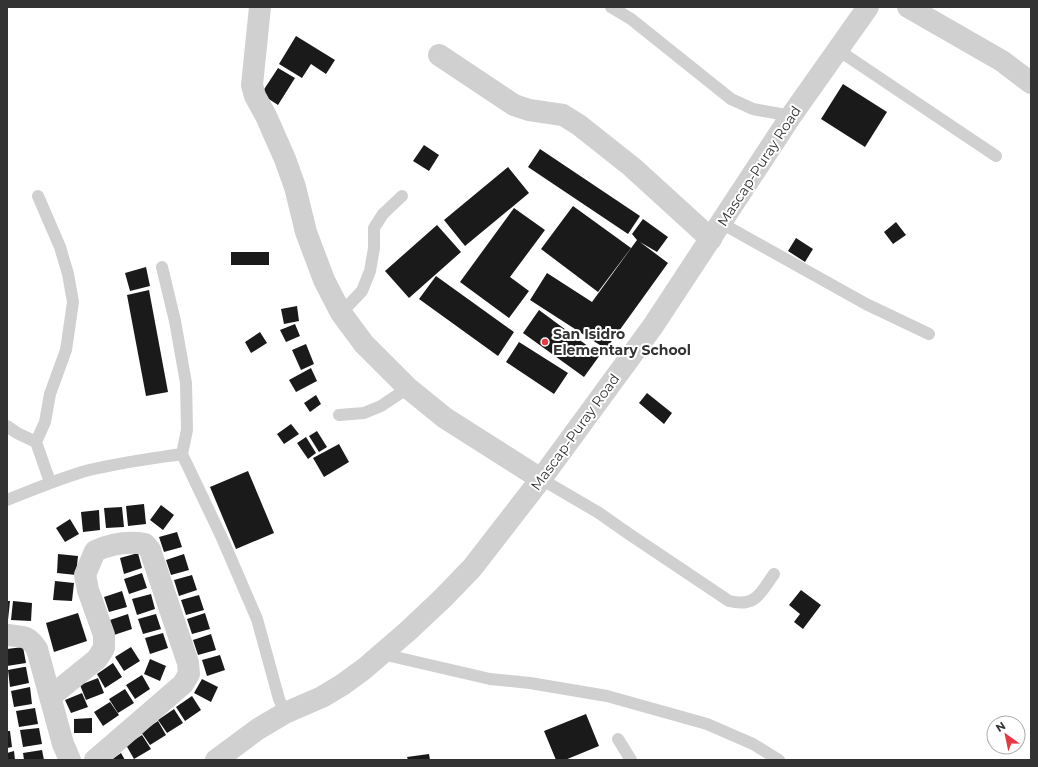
<svg xmlns="http://www.w3.org/2000/svg" width="1038" height="767" viewBox="0 0 1038 767" font-family="Montserrat,sans-serif">
  <rect width="100%" height="100%" fill="#fff"/>
  <path fill="#1a1a1a" d="M296,36L335,60L326,74L311,64L302,78L279,64Z
    M278,68L295,78L278,105L261,94Z
    M843,84L887,112L865,147L821,119Z
    M424,145L439,155L429,171L413,161Z
    M540,149L640,216L628,234L528,167Z
    M508,167L529,193L465,246L444,220Z
    M573,206L631,248L598,292L541,249Z
    M514,208L545,230L510,277L529,291L509,318L460,282Z
    M643,219L668,237L657,252L640,242L668,263L606,349L530,300L547,273L592,302L637,240L632,234Z
    M896,222L906,235L893,244L884,232Z
    M437,225L461,252L409,298L385,271Z
    M796,238L813,249L805,262L788,251Z
    M231,252H269V265H231Z
    M146,267L150,286L130,291L125,273Z
    M436,276L514,332L498,356L419,299Z
    M149,290L168,392L146,396L127,295Z
    M297,306L299,321L284,324L281,309Z
    M539,310L600,355L584,377L523,333Z
    M295,324L300,336L286,342L280,330Z
    M260,332L267,343L251,353L245,342Z
    M519,342L568,373L554,394L506,362Z
    M306,344L314,364L301,370L292,350Z
    M311,368L317,381L296,392L289,380Z
    M647,393L672,413L664,424L639,403Z
    M316,395L321,404L310,412L304,403Z
    M291,424L299,434L284,444L277,434Z
    M317,431L327,447L319,452L309,436Z
    M306,437L316,453L308,459L297,443Z
    M339,444L349,462L324,477L313,458Z
    M248,471L274,533L236,549L210,487Z
    M144,504L146,524L128,526L126,506Z
    M161,505L174,515L163,530L150,520Z
    M122,507L124,527L106,528L104,508Z
    M99,510L100,530L83,532L81,512Z
    M70,519L79,534L65,542L56,528Z
    M177,532L182,547L164,552L159,537Z
    M138,553L142,568L124,574L120,558Z
    M58,554L78,556L76,575L57,573Z
    M184,554L189,570L171,575L166,560Z
    M142,573L147,588L129,594L124,579Z
    M192,575L197,590L179,596L174,580Z
    M55,581L74,583L72,601L53,600Z
    M801,590L821,605L803,629L794,622L800,614L789,605Z
    M122,591L127,607L109,612L104,597Z
    M151,594L155,609L137,615L132,599Z
    M199,595L204,610L186,615L181,600Z
    M7,601H10L8,620L7,619Z
    M13,601L32,603L31,621L11,620Z
    M78,613L87,641L54,652L46,623Z
    M205,613L210,629L192,634L187,619Z
    M128,614L132,629L114,635L110,620Z
    M156,614L161,629L143,634L138,619Z
    M163,633L168,648L150,654L145,638Z
    M211,634L216,650L198,655L193,640Z
    M23,647L26,663L7,666V649Z
    M131,647L140,661L124,671L115,657Z
    M220,655L225,670L207,676L202,660Z
    M150,659L166,666L160,681L144,674Z
    M113,663L122,677L105,688L97,674Z
    M24,667H26L29,683L10,687L8,670Z
    M142,675L150,689L135,699L126,685Z
    M98,678L104,693L86,700L80,685Z
    M202,679L218,687L211,702L194,693Z
    M30,687L32,704L14,707L11,691Z
    M125,689L134,703L118,713L109,699Z
    M82,693L88,707L71,713L65,700Z
    M192,696L201,710L185,721L176,707Z
    M110,702L119,715L103,726L94,712Z
    M35,708L38,724L19,727L16,711Z
    M174,709L183,723L167,733L158,720Z
    M586,714L599,746L565,760H556L544,731Z
    M92,718V733H74V719Z
    M158,721L166,735L150,745L141,732Z
    M39,728L42,744L23,747L20,730Z
    M7,731H10L12,747L7,748Z
    M142,735L151,749L134,759L126,745Z
    M42,750L44,760H24L23,753Z
    M14,751L15,760H7V753Z
    M121,753L125,760H111Z
    M429,754L430,760H408L407,757Z"/>
  <g fill="none" stroke-linecap="round" stroke-linejoin="round">
    <path stroke="#d0d0d0" stroke-width="12" d="M611,7L631,19L731,99L753,109L791,116
      M838,50L996,156
      M38,196L60,247L68,274L73,302L66,350L50,394L45,422L36,442L50,482
      M721,223L866,304L929,334
      M162,267L175,321L186,383L187,430L182,454L222,538L257,619L279,699L285,713
      M341,313L362,291L370,271L374,248V228L383,214L402,196
      M339,415L364,413L381,406L408,388
      M7,426L17,433L36,442
      M541,479L599,513L629,534L729,601C756,608 761,592 774,574
      M7,500C32,490 56,480 82,472C115,463 149,459 182,454
      M382,654L490,679L530,683L607,696L707,724L753,744L779,760
      M618,739L631,760"/>
    <path stroke="#d0d0d0" stroke-width="22" d="M260,7L252,85L255,96L266,116L285,159L295,187L306,232L324,280L341,313L364,344L408,388L445,418L541,479
      M908,7L1002,61L1031,83
      M439,55L514,105L529,110L563,115L579,125L632,167L711,239
      M7,635C23,637 28,635 37,649L63,744L70,760
      M50,697L97,659L104,648V635L88,590L85,575L95,551C111,544 128,541 145,544L150,550L188,663L189,674L183,684L95,760"/>
    <path stroke="#d0d0d0" stroke-width="22" d="M216,760L258,729L285,713L322,697L342,685L364,669L408,631L443,598L472,568L541,479L653,326L791,116L868,7"/>
  </g>
  <circle fill="#e63946" stroke="#fff" stroke-width="1.5" cx="545" cy="342" r="4"/>
  <g text-anchor="middle" dominant-baseline="central" stroke-width="4" stroke-linejoin="round" paint-order="stroke">
    <g font-size="14" fill="#333" stroke="#fff">
      <text transform="translate(759 166) rotate(-57)">Mascap-Puray Road</text>
      <text transform="translate(575 432) rotate(-54)">Mascap-Puray Road</text>
    </g>
    <g font-size="14" font-weight="bold" fill="#333" stroke="#fff" text-anchor="start">
      <text x="553" y="334">San Isidro<tspan x="553" dy="16">Elementary School</tspan></text>
    </g>
  </g>
  <rect width="1038" height="767" fill="none" stroke="#333333" stroke-width="16"/>
  <g transform="translate(1006 735) rotate(327)"><circle r="19" fill="#ffffff" stroke="#adadad"/>
  <path d="M0-3L7 15L0 10L-7 15Z" fill="#e63946"/>
  <text y="-6" font-size="11" font-weight="bold" text-anchor="middle" fill="#333333">N</text>
  </g>
</svg>
